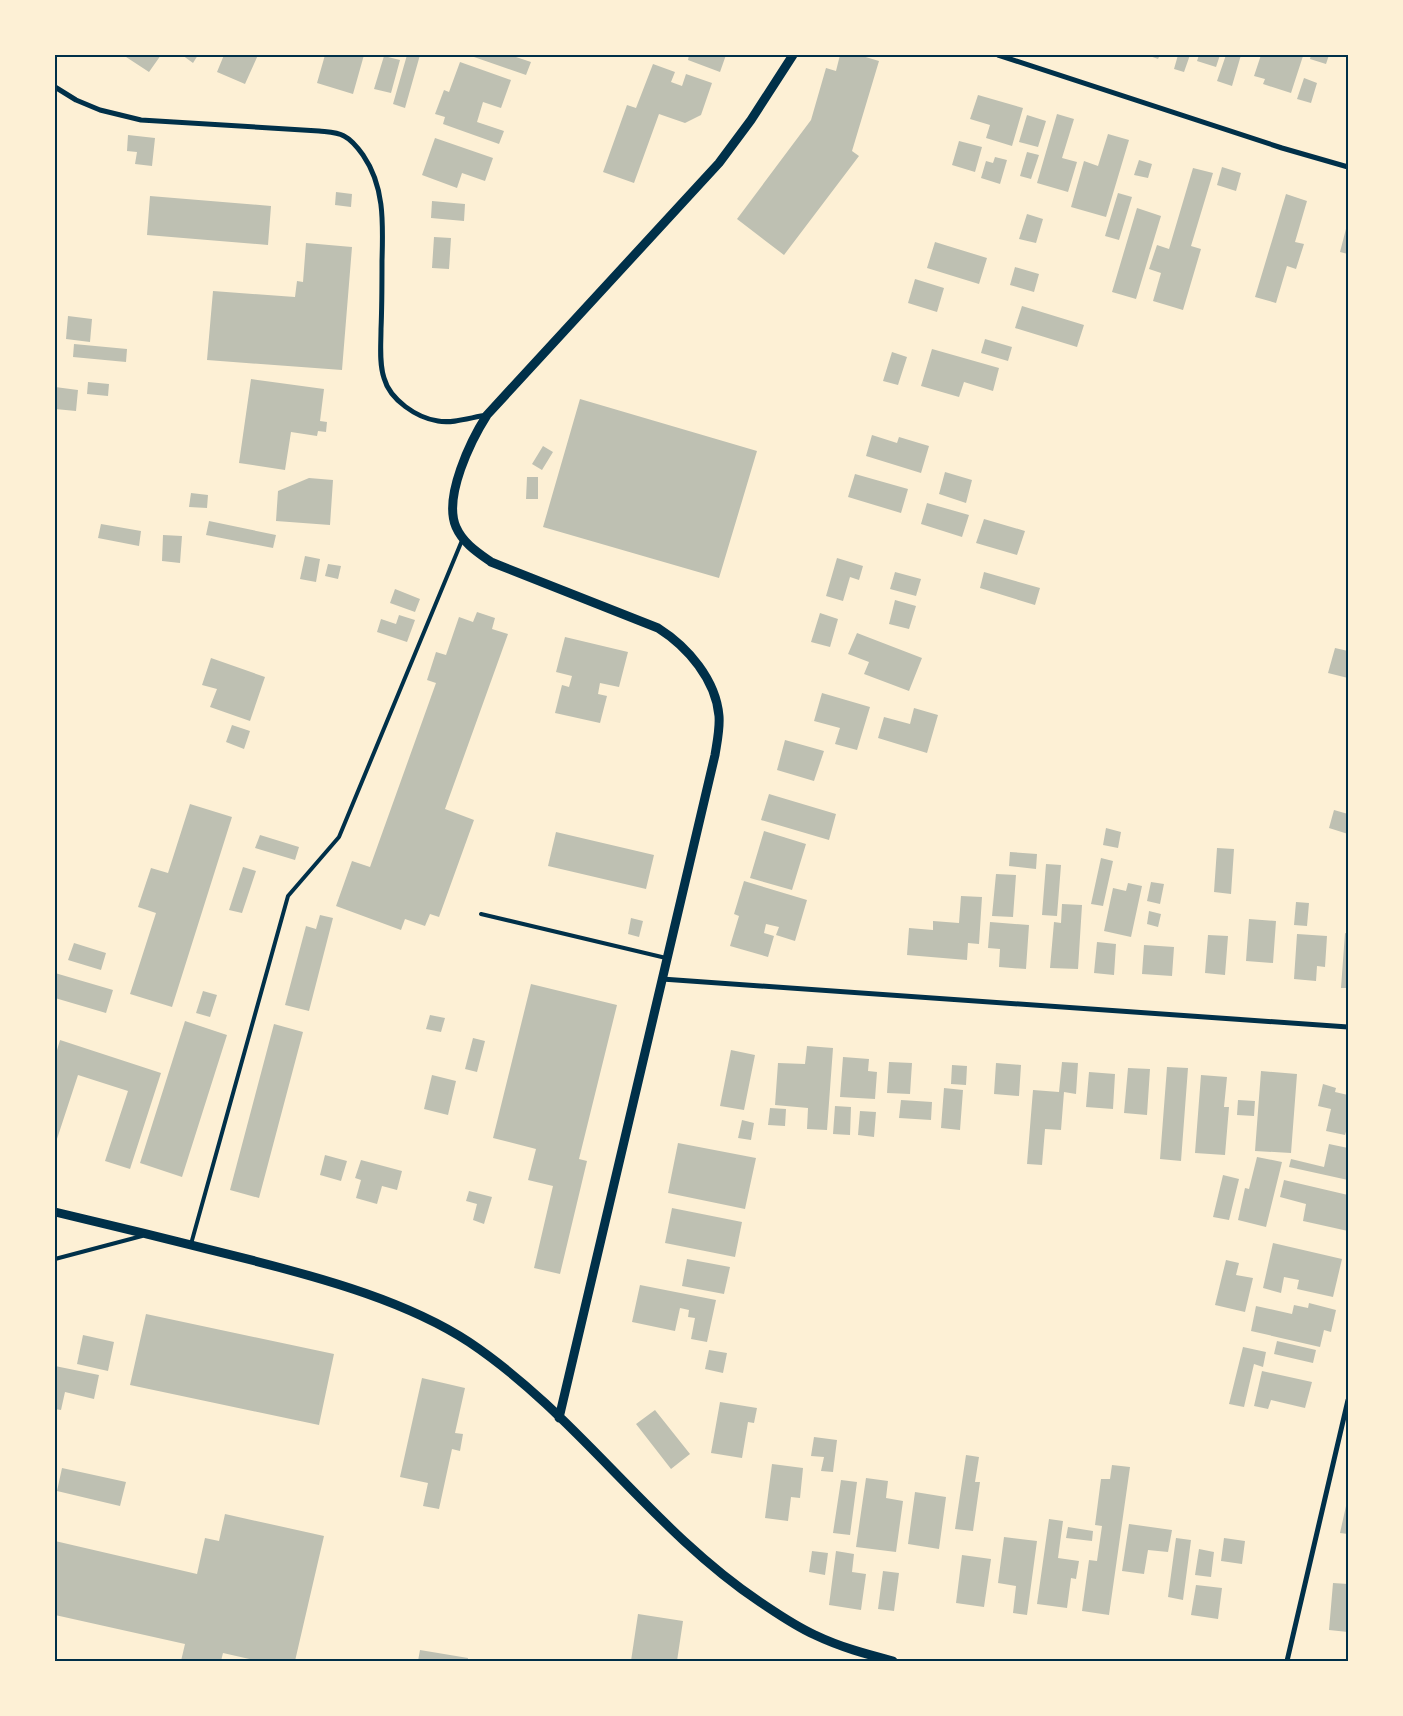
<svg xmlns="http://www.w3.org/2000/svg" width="1403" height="1716" viewBox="0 0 1403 1716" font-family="'Times New Roman',serif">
  <rect width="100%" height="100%" fill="#fdf0d5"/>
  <path fill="#bec0b2" d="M123,55H161L149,72Z
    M182,55H198L193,63Z
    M224,55H258L245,84L217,72Z
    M325,55H364L353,94L317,83Z
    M407,55H420L405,108L393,104Z
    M475,55H510L531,62L526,75L474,57Z
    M689,55H726L720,72L688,60Z
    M840,55H859L879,61L852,151L859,156L784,255L737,219L811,120L826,68L836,71Z
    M1147,55H1160L1158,59Z
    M1178,55H1190L1184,72L1174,69Z
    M1199,55H1220L1216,67L1197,61Z
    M1226,55H1241L1232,86L1217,81Z
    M1261,55L1303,56L1291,93L1263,84L1265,79L1254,76Z
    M1311,55H1329L1326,64L1310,59Z
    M384,56L400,60L391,93L374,89Z
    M460,62L511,80L501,108L483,102L477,122L504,131L499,144L443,124L445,117L435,114L444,90L449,92Z
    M653,64L675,72L671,82L682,86L686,74L712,83L701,115L685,123L659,114L634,183L603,172L627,105L636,108Z
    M1304,78L1317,83L1311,103L1297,99Z
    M978,95L1023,108L1012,146L986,138L990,125L970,119Z
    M1057,114L1074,119L1062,158L1077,162L1068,192L1037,183Z
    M1027,115L1046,121L1038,147L1019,142Z
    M1108,134L1129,140L1106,217L1071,207L1084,161L1098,166Z
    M128,135L155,138L152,166L135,164L137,152L127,151Z
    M435,138L493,158L485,181L462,173L457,188L422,175Z
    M959,141L982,147L975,172L952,165Z
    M1027,152L1039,155L1031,179L1020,176Z
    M995,157L1007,160L1000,184L981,178L986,161L993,163Z
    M1139,160L1152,164L1148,178L1134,175Z
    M1222,167L1241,173L1236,191L1217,185Z
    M1193,168L1213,173L1191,246L1201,249L1183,310L1153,301L1161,273L1149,269L1157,245L1169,249Z
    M336,192L352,194L351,207L335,205Z
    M1118,193L1132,197L1119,240L1105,236Z
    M1286,194L1307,201L1295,242L1304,244L1296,269L1287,266L1276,303L1255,297Z
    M150,196L271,206L268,245L147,235Z
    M432,201L465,204L464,221L431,218Z
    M1137,208L1161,216L1136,299L1112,292Z
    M1027,214L1043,219L1036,243L1019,239Z
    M1347,225L1348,226V254L1340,252Z
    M434,237L451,238L449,269L432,268Z
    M935,242L987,258L979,284L927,268Z
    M306,243L352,247L342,370L207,360L213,291L295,297L297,281L303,282Z
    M1015,267L1039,274L1034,292L1010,285Z
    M915,279L944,288L937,312L908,303Z
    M1022,306L1084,325L1077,347L1015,328Z
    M68,316L92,319L90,342L66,339Z
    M985,339L1012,347L1008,361L981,353Z
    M74,344L127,349L126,362L73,357Z
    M932,349L999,368L993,391L964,382L959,397L921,386Z
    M892,352L907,357L898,385L883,381Z
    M251,379L324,389L320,421L327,422L326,432L318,431L317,436L291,432L285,470L239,463Z
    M88,382L109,384L108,396L87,394Z
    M55,387L78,390L76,411L55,409Z
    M580,399L757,451L719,578L543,527Z
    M872,435L897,443L899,437L929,446L921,473L866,456Z
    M543,446L553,452L542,470L532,464Z
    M945,472L972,480L966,503L939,494Z
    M855,474L908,489L901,513L848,497Z
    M527,477H538V499H526Z
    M309,478L333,480L330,525L276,521L278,491Z
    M191,493L208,495L207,508L189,507Z
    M927,503L969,515L962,537L921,524Z
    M984,519L1025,531L1017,555L976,543Z
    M209,521L276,535L273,548L206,535Z
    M101,524L141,531L139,546L98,538Z
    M163,535L182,536L180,563L162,561Z
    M305,556L320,559L316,582L300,579Z
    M837,558L863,566L859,580L850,577L843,601L826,596Z
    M328,564L341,566L338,579L325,576Z
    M895,572L921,579L916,596L890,589Z
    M984,572L1040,588L1035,605L980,588Z
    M395,589L420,599L415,612L390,603Z
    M895,600L916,606L909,629L889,624Z
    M477,612L495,618L492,629L508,634L445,809L474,820L439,917L430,914L425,926L405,919L401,930L336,906L352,861L370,867L436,683L427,680L436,652L446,655L459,617L473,622Z
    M820,613L838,619L830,647L811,642Z
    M399,615L415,620L407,642L377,632L381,619L396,624Z
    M857,633L922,658L909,691L864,674L869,662L848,654Z
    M565,637L628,652L619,687L600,683L598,694L607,696L600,723L555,713L562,685L569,687L572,676L556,672Z
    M1335,648L1348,651V678L1328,673Z
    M211,658L265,677L250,721L210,707L217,689L202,685Z
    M822,693L870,707L857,750L835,744L840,728L814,721Z
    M914,708L938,715L927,753L878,738L884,717L910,724Z
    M232,725L250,731L244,749L226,742Z
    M785,740L824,751L814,781L777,770Z
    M769,794L836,814L829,840L761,820Z
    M190,804L232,817L172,1007L130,994L156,913L138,907L151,868L168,873Z
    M1334,810L1348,814V834L1329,828Z
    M1106,828L1121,832L1118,848L1103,845Z
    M764,831L806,844L792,890L750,878Z
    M556,832L654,855L646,889L548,866Z
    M260,835L299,847L295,860L255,848Z
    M1217,848L1234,849L1231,894L1214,892Z
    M1010,852L1037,854L1036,869L1009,866Z
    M1101,858L1113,861L1103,906L1091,904Z
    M1046,864L1061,865L1057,916L1042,915Z
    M243,867L256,871L242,913L229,910Z
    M996,874L1016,875L1013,917L992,916Z
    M744,881L807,900L795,941L776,935L779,927L766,924L764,933L774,936L768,957L730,946L739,916L734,914Z
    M1151,882L1164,884L1160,904L1147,901Z
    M1128,883L1142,886L1131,937L1104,931L1113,888L1126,891Z
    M961,896L982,897L979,944L968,943L967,960L907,955L909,928L933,930V921L959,923Z
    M1296,902L1309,903L1307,926L1294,925Z
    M1062,904L1082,905L1078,969L1050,968L1054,922L1061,923Z
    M1149,911L1161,914L1158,927L1147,924Z
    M320,915L333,918L309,1011L285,1005L306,926L316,929Z
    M631,918L643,921L639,937L628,934Z
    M1249,919L1276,921L1273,963L1246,961Z
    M990,922L1029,925L1026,969L999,967L1000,949L988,948Z
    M1345,933L1348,934V988H1341Z
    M1297,934L1327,936L1325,967L1317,966L1316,981L1294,979Z
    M1208,935L1228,936L1225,975L1205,973Z
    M1097,942L1116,944L1114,975L1094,973Z
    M74,943L106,953L101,970L68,960Z
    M1144,945L1174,947L1172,976L1142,974Z
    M55,973L113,990L106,1013L55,998Z
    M531,984L617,1005L579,1159L587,1161L560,1274L534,1268L553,1186L528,1180L536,1149L493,1138Z
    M203,991L217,995L210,1017L196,1013Z
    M430,1015L445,1018L441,1032L426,1029Z
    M185,1021L227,1035L182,1177L140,1163Z
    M274,1024L303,1032L259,1198L230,1190Z
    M473,1038L485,1041L477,1072L465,1069Z
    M60,1040L161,1073L130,1169L105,1161L128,1091L78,1075L55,1145V1057Z
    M807,1046L833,1048L827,1130L807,1129L808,1108L775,1105L778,1063L805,1064Z
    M731,1050L755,1055L744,1110L720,1106Z
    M843,1057L869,1059L868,1071L877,1072L875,1099L840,1097Z
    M889,1062L912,1063L910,1094L887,1093Z
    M1062,1062L1078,1063L1076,1094L1064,1092L1061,1130L1045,1129L1042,1165L1027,1164L1033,1090L1059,1092Z
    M996,1063L1021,1065L1019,1096L994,1094Z
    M952,1065L967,1066L966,1085L951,1084Z
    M1167,1067L1188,1068L1181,1161L1160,1159Z
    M1128,1068L1150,1069L1147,1115L1124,1113Z
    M1261,1071L1297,1074L1291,1153L1255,1151Z
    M1089,1072L1115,1074L1113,1109L1086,1107Z
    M432,1075L456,1081L448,1115L424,1109Z
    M1201,1075L1227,1077L1224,1107H1229L1225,1155L1195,1153Z
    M1323,1084L1336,1088L1335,1092L1348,1095V1125L1345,1135L1326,1131L1331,1109L1318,1106Z
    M944,1088L963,1090L960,1130L941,1128Z
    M901,1100L932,1102L931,1120L899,1118Z
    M1238,1100L1255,1101L1254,1116L1237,1115Z
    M835,1106L851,1107L850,1135L833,1134Z
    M770,1108L786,1109L785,1126L768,1125Z
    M860,1111L876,1112L874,1137L858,1135Z
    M742,1120L754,1123L751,1140L738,1138Z
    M678,1143L756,1158L745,1209L668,1193Z
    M1329,1144L1348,1148V1180L1289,1167L1291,1159L1324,1167Z
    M325,1155L347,1161L341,1181L320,1175Z
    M1257,1157L1282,1162L1266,1227L1238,1220L1245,1188L1249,1189Z
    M361,1160L402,1171L397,1190L382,1186L377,1204L356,1198L361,1180L355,1178Z
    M1223,1175L1239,1179L1229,1220L1213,1217Z
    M1284,1180L1348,1195V1231L1303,1221L1306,1204L1280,1197Z
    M469,1191L492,1197L484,1224L473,1220L477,1204L466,1201Z
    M672,1208L742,1222L735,1257L665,1243Z
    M1273,1243L1342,1259L1333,1297L1297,1289L1299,1280L1284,1277L1281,1293L1263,1288Z
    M687,1259L730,1267L724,1294L682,1286Z
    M1226,1260L1239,1263L1236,1275L1253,1278L1245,1312L1215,1305Z
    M640,1285L716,1300L707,1342L691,1339L695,1318L688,1317L689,1310L680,1308L675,1331L632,1322Z
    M1309,1303L1336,1310L1331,1332L1324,1330L1320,1347L1251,1331L1256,1306L1292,1314L1294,1305L1308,1308Z
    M146,1314L334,1354L319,1425L130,1385Z
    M83,1335L114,1342L108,1371L77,1364Z
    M1277,1341L1316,1350L1313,1363L1274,1354Z
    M1243,1347L1266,1352L1263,1367L1254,1364L1244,1407L1229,1404Z
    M709,1350L727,1353L723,1373L705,1369Z
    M55,1366L99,1375L94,1399L65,1392L61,1410L55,1409Z
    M1262,1371L1312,1382L1305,1408L1271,1400L1268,1409L1254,1406Z
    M422,1378L465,1388L455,1433L463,1434L460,1451L452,1449L439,1509L423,1506L428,1483L400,1477Z
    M720,1402L757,1408L754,1423L748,1422L742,1458L711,1453Z
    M655,1410L690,1454L671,1469L636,1424Z
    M814,1437L837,1440L833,1472L821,1471L824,1457L811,1456Z
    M966,1455L979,1457L975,1482H980L973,1531L955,1529Z
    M772,1464L803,1468L800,1498L791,1497L788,1521L765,1518Z
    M1112,1465L1130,1467L1109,1615L1082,1611L1089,1560L1097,1561L1102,1526L1095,1525L1101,1479H1110Z
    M62,1468L126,1482L120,1506L57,1491Z
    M866,1478L888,1481L886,1498L903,1501L896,1552L856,1547Z
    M841,1480L857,1482L850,1535L833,1533Z
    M915,1492L946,1497L939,1549L908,1544Z
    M1346,1506H1348V1534L1340,1533Z
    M225,1514L324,1536L295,1661H258L223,1653L221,1661H181L185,1644L55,1615V1541L197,1574L205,1538L219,1541Z
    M1049,1519L1063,1521L1058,1558L1079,1561L1076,1579L1071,1578L1067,1608L1037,1604Z
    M1129,1524L1172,1530L1168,1552L1148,1550L1144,1574L1122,1571Z
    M1068,1527L1093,1531L1092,1541L1066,1538Z
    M1004,1537L1037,1541L1027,1615L1013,1613L1016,1586L998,1583Z
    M1176,1538L1191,1540L1183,1600L1168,1597Z
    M1224,1538L1245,1541L1242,1564L1221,1561Z
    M1199,1549L1214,1552L1211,1577L1195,1575Z
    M812,1551L828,1553L825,1575L809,1572Z
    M836,1551L854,1554L852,1572L866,1574L861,1610L829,1605Z
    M962,1555L991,1559L984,1607L956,1603Z
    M883,1571L899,1573L894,1611L878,1609Z
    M1333,1583L1348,1584V1632L1329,1630Z
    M1196,1585L1222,1588L1218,1619L1191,1615Z
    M638,1614L683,1621L677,1661H631Z
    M420,1650L468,1658V1661H418Z"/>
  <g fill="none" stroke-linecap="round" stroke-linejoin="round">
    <path stroke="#003049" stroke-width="4" d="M481,914L666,958
      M191,1244L288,896L339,837L463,538
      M55,1259L142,1236"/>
    <path stroke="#003049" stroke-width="5" d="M998,55L1282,148L1348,167
      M55,87L76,100L100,110L141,120L319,131C327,132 337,132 344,136C352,140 358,148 363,155C385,187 383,224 382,261C382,284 382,307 381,329C381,345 379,363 384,378C390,400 417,418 438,421C453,424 472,417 487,415
      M662,979L1348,1027
      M1287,1661L1348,1400"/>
    <path stroke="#003049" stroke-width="9" d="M55,1212C122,1228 188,1244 255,1261C325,1279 408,1302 469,1342C578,1415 651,1529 760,1602C778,1614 795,1626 815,1635C840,1647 866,1654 893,1661
      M559,1418L715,755C717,742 720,729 719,716C716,680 688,647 658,628L491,562C477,552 463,543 456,527C443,497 471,440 487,415L719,163L751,120L793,55"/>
  </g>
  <rect width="1403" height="1716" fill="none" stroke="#fdf0d5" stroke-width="112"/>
  <rect x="56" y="56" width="1291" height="1604" fill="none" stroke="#003049" stroke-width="2"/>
</svg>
